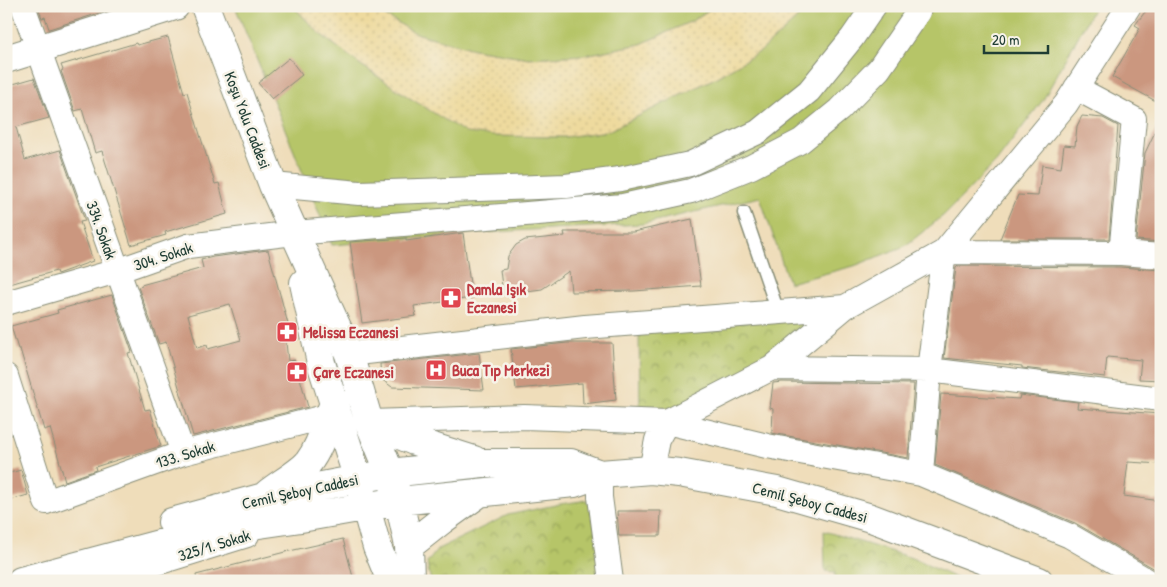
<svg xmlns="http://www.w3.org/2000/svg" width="1167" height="587" viewBox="0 0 1167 587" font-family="'Patrick Hand',sans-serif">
  <defs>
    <pattern id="sand-dots" width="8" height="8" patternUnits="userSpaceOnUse" patternTransform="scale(1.25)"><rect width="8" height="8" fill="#eeda9e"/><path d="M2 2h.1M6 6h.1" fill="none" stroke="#ccbc89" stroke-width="1.8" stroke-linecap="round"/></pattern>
    <pattern id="park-crowns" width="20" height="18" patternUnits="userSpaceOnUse" patternTransform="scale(1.25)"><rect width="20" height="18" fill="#b6c567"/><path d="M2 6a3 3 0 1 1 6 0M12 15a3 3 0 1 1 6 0" fill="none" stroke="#93a156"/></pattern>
  </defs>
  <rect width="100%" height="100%" fill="#f7f3e8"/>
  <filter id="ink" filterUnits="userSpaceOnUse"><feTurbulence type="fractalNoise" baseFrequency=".02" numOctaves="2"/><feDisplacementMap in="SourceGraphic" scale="10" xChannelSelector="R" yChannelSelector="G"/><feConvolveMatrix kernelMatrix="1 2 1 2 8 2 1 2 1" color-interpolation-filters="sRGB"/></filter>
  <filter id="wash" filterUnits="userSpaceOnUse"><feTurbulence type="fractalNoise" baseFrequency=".0096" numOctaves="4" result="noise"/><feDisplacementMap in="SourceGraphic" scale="20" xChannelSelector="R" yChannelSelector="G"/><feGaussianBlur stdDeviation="1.12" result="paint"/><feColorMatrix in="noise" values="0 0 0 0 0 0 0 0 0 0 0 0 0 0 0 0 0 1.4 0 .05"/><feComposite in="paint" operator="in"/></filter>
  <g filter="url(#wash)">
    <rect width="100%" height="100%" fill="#efddba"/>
    <path fill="#b6c567" stroke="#6a814e" d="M235,6H293L319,33L361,65L413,100L494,136L565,137L608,131L713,79L761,51L811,6H1095L1043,100L996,162L944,215L905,246L854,266L789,283L760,197L642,224L476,233L332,245Z
      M369,6H715L692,21L641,44L585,55L529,58L473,49L415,33Z"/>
    <path fill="url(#sand-dots)" stroke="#868c69" d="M293,6H369L415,33L473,49L529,58L585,55L641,44L692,21L715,6H811L761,51L713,79L608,131L565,137L494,136L466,133L413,100L361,65L319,33Z"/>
    <path fill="url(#park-crowns)" stroke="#6a814e" d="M823,316L781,350L693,405L640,412L639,330Z
      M589,500L604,573L561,581H431L427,563L438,549L508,515L560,504Z
      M824,531L912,558L962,581H835V572L825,571Z"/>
    <g id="blocks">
      <path fill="#cb977f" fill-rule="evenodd" d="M38,6H112V9L49,29L45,17L42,18Z
        M1154,6H1161V104L1112,77L1140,28L1135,25L1145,12Z
        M168,37L184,93L187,92L215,184L219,183L227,214L165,232L166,235L131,245L102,151L95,153L82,109L75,111L61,71L63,70L61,65L136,43L137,45Z
        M289,58L302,75L272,99L258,83Z
        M34,78L49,118L16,127L25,160L60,150L85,221L80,222L93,261L57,274L56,271L6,285V86Z
        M1082,116L1103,118L1118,126L1109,239H1000L1018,195L1038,196L1042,165L1061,168L1064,145L1075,146L1077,126Z
        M1161,119V242L1136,240L1145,153Z
        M692,219L701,286L634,291L571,292L569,271L542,289L503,294L500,270L506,269L508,256L516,245L525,240L565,236L564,232H633Z
        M463,233L472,298L414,306L416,316L362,323L350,242L406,238V241Z
        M268,250L288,324L285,325L288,333H285L288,361L295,360L308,407L193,436L166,342L159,344L138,287L142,286L141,285L203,268L201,260L213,257ZM230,304L241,340L208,349L207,345L197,348L188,315Z
        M958,266L1120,267L1161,270V380L1139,379L1141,360L1107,357L1105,377L1022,368V366L944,358L956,268Z
        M112,295L132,352L128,353L145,410L150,409L161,446L95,467L96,470L65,481L50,428L44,430L20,349H18L11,326L58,313L57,310Z
        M567,343H612L616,400L583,404L582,383L516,389L511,349Z
        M479,353L484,390L392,387L381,379L380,364Z
        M782,382L914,384L908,458L772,433L773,409L770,408L773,383Z
        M941,394L1019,399L1020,395L1078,402L1077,408L1161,414V464L1128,462L1124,496L1161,501V575L1155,569L1075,523L935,465Z
        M21,470L28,495L6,501V474Z
        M617,511H661L660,536H619Z
        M343,539L354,581H197L196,575L285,552Z"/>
    </g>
  </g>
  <g filter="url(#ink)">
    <use href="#blocks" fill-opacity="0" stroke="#878d77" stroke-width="1"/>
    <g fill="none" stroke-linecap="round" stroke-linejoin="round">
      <g stroke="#878d77" stroke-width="15">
        <path id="service" d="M744,213L778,312"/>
      </g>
      <g stroke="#878d77" stroke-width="26">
        <path id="minor" d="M23,6L183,453
          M1076,88L1134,119L1121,253
          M273,185L359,193L566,186L620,179L690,164L758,132L809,91L852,38L874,6
          M944,252L1121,253L1161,256
          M6,303L117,271L188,246L294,233L623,206L691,191L751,167L801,141L839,110L879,69L918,12L920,6
          M349,354L585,327L845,307
          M772,368L929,370L944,252
          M6,376L46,502L183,453L328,416
          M371,422L524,417L667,422L767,446L921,474
          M651,470L657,440L667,422L772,368L845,307L944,252L1066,104L1129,6
          M600,474V497L611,581
          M99,581L247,535
          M1148,581L1070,536L921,474L929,370L1161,399"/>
      </g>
      <g stroke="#878d77" stroke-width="30">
        <path id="secondary" d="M205,6L273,185L349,354L369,422L390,473L399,501L409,546L410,581
          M6,59L175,6
          M304,283L321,363L358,479L377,547L391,581
          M369,422L414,441L474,460
          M267,494C278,485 299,473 308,463C322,445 326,421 335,401
          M172,522L264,497L390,473L482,463H571L600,474
          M409,546L442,520L478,494
          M21,581L204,532L301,518L399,501L574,483L600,474L651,470L679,473L777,491L871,518L1039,581"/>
      </g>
      <use href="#service" stroke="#fff" stroke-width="12"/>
      <use href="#minor" stroke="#fff" stroke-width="24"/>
      <use href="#secondary" stroke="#fff" stroke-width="28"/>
    </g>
  </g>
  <defs>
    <g id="pharmacy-square" transform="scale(1.125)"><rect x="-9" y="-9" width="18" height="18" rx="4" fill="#e0444e" stroke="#f7f3e8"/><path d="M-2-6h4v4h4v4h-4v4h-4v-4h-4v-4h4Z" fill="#fff"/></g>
    <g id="hospital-square" transform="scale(1.125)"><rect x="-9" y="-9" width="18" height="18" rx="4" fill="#e0444e" stroke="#f7f3e8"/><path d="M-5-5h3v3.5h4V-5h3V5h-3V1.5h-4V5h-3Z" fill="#fff"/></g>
  </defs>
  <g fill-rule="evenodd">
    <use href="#pharmacy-square" x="451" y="298"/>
    <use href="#pharmacy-square" x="287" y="332"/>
    <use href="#hospital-square" x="436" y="370"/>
    <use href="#pharmacy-square" x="297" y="372"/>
  </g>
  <g text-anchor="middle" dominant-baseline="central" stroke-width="5" stroke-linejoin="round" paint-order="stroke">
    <g font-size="16" fill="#1f3d34" stroke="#f7f3e8">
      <text transform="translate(248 120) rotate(69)">Koşu Yolu Caddesi</text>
      <text transform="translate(102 230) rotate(70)">334. Sokak</text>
      <text transform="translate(163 256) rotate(-18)">304. Sokak</text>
      <text transform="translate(185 454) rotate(-17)">133. Sokak</text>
      <text transform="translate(300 491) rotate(-12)">Cemil Şeboy Caddesi</text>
      <text transform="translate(810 502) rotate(15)">Cemil Şeboy Caddesi</text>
      <text transform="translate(214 545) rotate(-17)">325/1. Sokak</text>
    </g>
    <g font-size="16" font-weight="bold" fill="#be3a42" stroke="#f7f3e8" text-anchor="start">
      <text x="467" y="289">Damla Işık<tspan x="467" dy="18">Eczanesi</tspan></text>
      <text x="303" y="332">Melissa Eczanesi</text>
      <text x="452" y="370">Buca Tıp Merkezi</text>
      <text x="313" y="372">Çare Eczanesi</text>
    </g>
  </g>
  <rect width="1167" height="587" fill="none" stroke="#f7f3e8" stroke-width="25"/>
  <path d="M984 45v8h64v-8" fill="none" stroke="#1f3d34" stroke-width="2.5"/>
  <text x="992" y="45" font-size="15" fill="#1f3d34" stroke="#f7f3e8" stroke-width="4" paint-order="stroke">20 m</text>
</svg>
